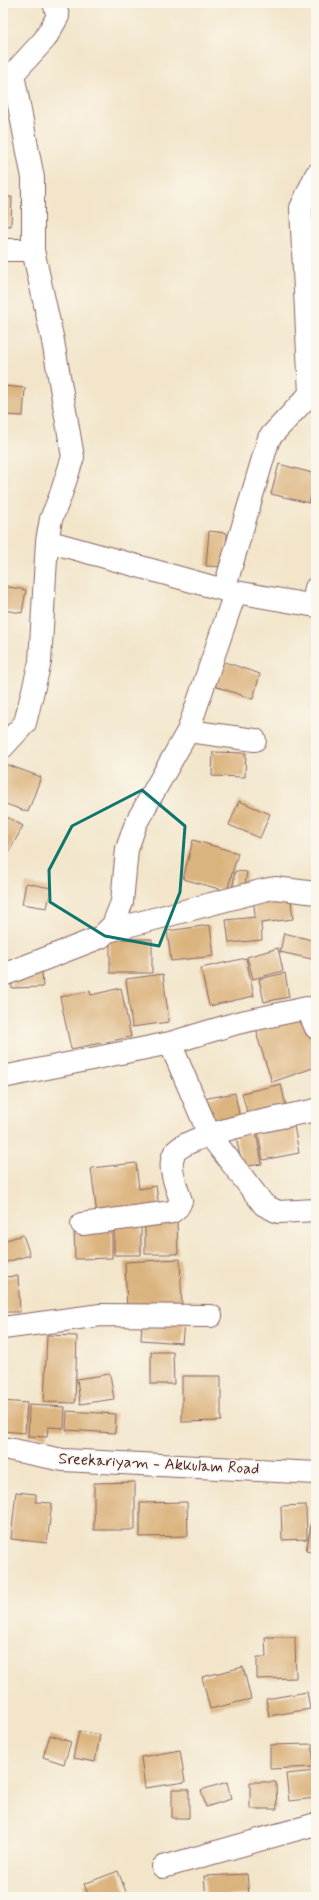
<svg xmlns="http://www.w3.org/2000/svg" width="319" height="1900" viewBox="0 0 319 1900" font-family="Mynerve,sans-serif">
  <rect width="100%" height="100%" fill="#fbf7ec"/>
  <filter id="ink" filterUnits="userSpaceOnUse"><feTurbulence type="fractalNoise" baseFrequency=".025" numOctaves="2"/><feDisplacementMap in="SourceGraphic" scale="8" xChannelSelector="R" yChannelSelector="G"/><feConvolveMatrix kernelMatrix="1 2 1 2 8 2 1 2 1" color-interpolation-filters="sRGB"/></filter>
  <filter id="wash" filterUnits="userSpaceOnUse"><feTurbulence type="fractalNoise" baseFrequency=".012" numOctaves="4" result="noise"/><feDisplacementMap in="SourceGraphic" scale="16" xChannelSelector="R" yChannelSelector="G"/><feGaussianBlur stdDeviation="0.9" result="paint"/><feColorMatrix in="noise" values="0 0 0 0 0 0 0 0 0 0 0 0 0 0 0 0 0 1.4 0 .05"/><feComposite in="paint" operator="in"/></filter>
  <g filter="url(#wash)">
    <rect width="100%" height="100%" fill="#f2e5ca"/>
    <g id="blocks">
      <path fill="#dbb37e" d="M3,138H4L5,160H3Z
        M3,197H12L11,226L3,225Z
        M3,386L25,388L23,416L3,415Z
        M279,464L316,474L309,503L271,494Z
        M209,531L227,533L225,567L206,566Z
        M3,586L26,590L22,613L3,610Z
        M219,660L260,674L253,699L211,685Z
        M213,752L246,753L245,777L212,776Z
        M3,763L41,777L28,812L3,803Z
        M239,801L270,814L260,838L229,825Z
        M3,815L23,826L9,852L3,849Z
        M193,840L238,853L227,891L183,879Z
        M235,871L247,872L244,893L232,892Z
        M26,883L51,888L47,908L22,904Z
        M290,891L293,919L261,923L262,940L229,943L226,920L255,917L253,894Z
        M210,925L214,956L171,961L167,931Z
        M284,933L316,941V960L280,952Z
        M110,939H152V973H110Z
        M278,948L283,971L253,979L247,957Z
        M246,958L254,996L209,1006L201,968Z
        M42,971L43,987L12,988V972Z
        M285,973L289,997L264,1002L259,979Z
        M163,974L169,1022L132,1027L126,979Z
        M121,988L131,1037L71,1049L60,997L90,991L91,995Z
        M303,1012L316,1052V1067L272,1082L257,1036L258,1035L256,1028Z
        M281,1084L287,1111L249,1120L242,1093Z
        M235,1093L240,1119L208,1124L203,1099Z
        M313,1123H316V1143H315Z
        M294,1126L299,1153L263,1160L258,1133Z
        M256,1132L262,1164L242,1167L236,1136Z
        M136,1163L139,1189L156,1186L159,1207L97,1215L91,1168Z
        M145,1218H177L178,1254H145Z
        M114,1223H141V1255H114Z
        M112,1227V1258L75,1259L74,1228Z
        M23,1235L30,1255L3,1263V1241Z
        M180,1259L182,1309L127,1312L125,1262Z
        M18,1276L20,1312H3V1277Z
        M142,1320L184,1323L182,1343L141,1340Z
        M47,1335L77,1336L75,1403L44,1402Z
        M151,1352H173L174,1384H151Z
        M110,1374L114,1399L80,1404L77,1379Z
        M182,1376H221V1421L182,1422Z
        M3,1401L27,1403L25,1433L3,1431Z
        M29,1405L65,1407L64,1428L48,1427L47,1437L28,1436Z
        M67,1411L116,1414L115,1433L66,1430Z
        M135,1482V1530H94V1483Z
        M16,1492L36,1494V1502L52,1503L47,1543L11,1539Z
        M3,1494H6L5,1528H3Z
        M187,1502L188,1536L140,1537V1503Z
        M306,1505L307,1539L282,1540L281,1506Z
        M312,1521H316V1553L306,1551Z
        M265,1637H295L296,1678L257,1679V1657H266Z
        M243,1667L251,1699L210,1709L202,1677Z
        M307,1692L310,1709L269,1716L266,1699Z
        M79,1731L100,1735L95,1762L73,1758Z
        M50,1735L71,1742L64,1764L43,1757Z
        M313,1744V1767L270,1769V1745Z
        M180,1750L185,1782L145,1788L141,1757Z
        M316,1771V1798L289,1801L286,1774Z
        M227,1782L231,1799L206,1807L201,1790Z
        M250,1782H276L277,1809H250Z
        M172,1789H189V1818H172Z
        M118,1871L128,1897H89L84,1884Z
        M247,1874L249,1895L206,1897L204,1876Z"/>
    </g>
  </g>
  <g filter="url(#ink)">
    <use href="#blocks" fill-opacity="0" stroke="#856463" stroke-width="1"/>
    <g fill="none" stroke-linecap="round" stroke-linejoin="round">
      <g stroke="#856463" stroke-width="24">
        <path id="minor" d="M3,250H33
          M47,541L224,590L316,606
          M224,590L269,438L310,394L301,208L316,175
          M313,605L316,588
          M188,731L235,593
          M3,747L25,723L40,662L47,541L51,519L60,497L73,457L53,341L33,250V178L13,74L45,39L58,16L54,3
          M108,931L264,890L275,888L316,893
          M3,975L101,937L113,925L122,902L127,849L136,823L188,731L255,740
          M170,1043L209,1134L264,1205L278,1212L316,1210
          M3,1077L170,1043L237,1023L307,1008L316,1028
          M82,1224L172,1212L178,1207L181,1201C177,1188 167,1167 174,1154C183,1134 292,1115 316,1110
          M3,1328L101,1315L211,1316
          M163,1867L316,1824"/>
      </g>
      <g stroke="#856463" stroke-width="24">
        <path id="major" d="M3,1448L63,1460L316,1473"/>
      </g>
      <use href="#minor" stroke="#fff" stroke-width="22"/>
      <use href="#major" stroke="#fff" stroke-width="22"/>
    </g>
  </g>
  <path fill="none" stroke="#0f766e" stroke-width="3" stroke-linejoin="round" d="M142,790L185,826L180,892L159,946L105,936L50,902L49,870L72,826Z"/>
  <g text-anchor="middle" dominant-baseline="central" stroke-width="3.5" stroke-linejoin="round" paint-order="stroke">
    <g font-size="16" fill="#4a1f2b" stroke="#fbf7ec">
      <text transform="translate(159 1464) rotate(3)">Sreekariyam - Akkulam Road</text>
    </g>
  </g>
  <rect width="319" height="1900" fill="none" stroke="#fbf7ec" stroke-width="16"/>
</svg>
